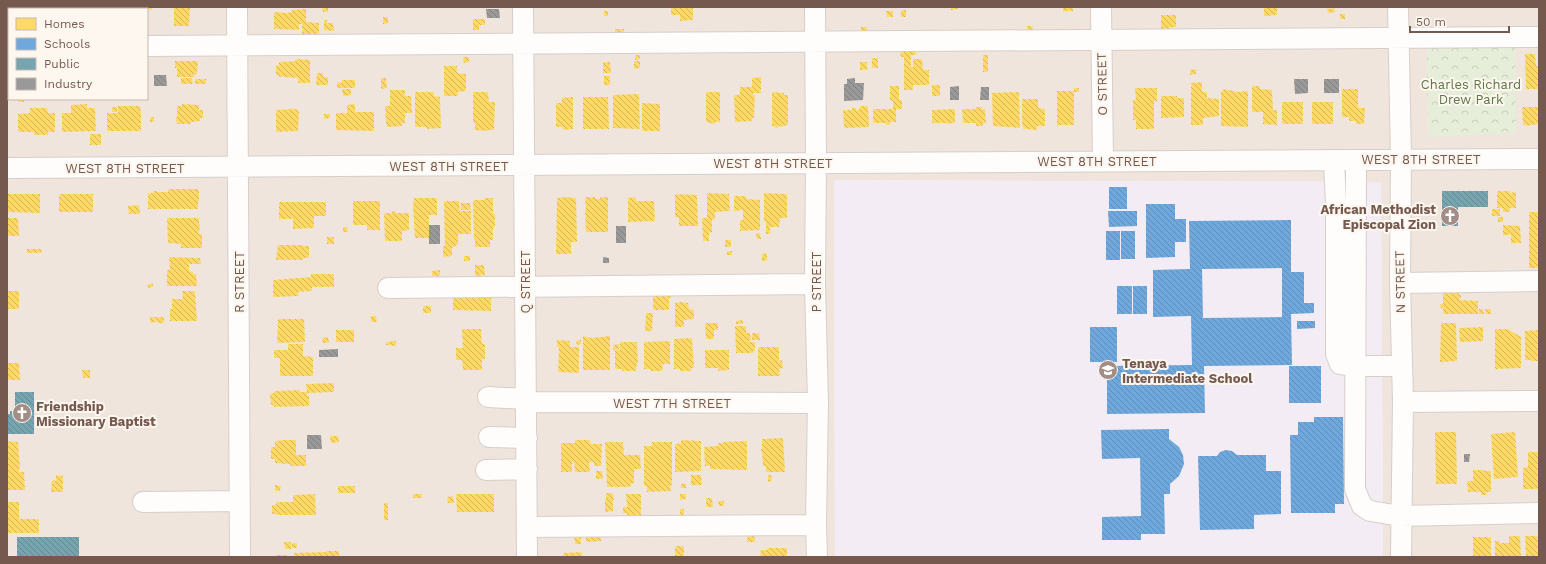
<svg xmlns="http://www.w3.org/2000/svg" width="1546" height="564" viewBox="0 0 1546 564" font-family="'Work Sans',sans-serif">
  <defs>
    <pattern id="forest-crowns" width="20" height="18" patternUnits="userSpaceOnUse"><rect width="20" height="18" fill="#e6edd9"/><path d="M2 6a3 3 0 1 1 6 0M12 15a3 3 0 1 1 6 0" fill="none" stroke="#c9cdbc"/></pattern>
    <pattern id="homes-back-hatch" width="6" height="6" patternUnits="userSpaceOnUse"><rect width="6" height="6" fill="#ffd966"/><path d="M-1 5l2 2M0 0l6 6M5-1l2 2" fill="none" stroke="#d3b356"/></pattern>
    <pattern id="schools-back-hatch" width="6" height="6" patternUnits="userSpaceOnUse"><rect width="6" height="6" fill="#6fa8dc"/><path d="M-1 5l2 2M0 0l6 6M5-1l2 2" fill="none" stroke="#608cb5"/></pattern>
    <pattern id="public-back-hatch" width="6" height="6" patternUnits="userSpaceOnUse"><rect width="6" height="6" fill="#76a5af"/><path d="M-1 5l2 2M0 0l6 6M5-1l2 2" fill="none" stroke="#658991"/></pattern>
    <pattern id="industry-back-hatch" width="6" height="6" patternUnits="userSpaceOnUse"><rect width="6" height="6" fill="#999"/><path d="M-1 5l2 2M0 0l6 6M5-1l2 2" fill="none" stroke="#81807f"/></pattern>
  </defs>
  <rect width="100%" height="100%" fill="#f7f3ee"/>
  <path fill="#f0e5dc" fill-rule="evenodd" d="M7,7H1539V557H1383L1381,182L834,180L835,557H7ZM9,9H147V99H9Z"/>
  <path fill="#f3ecf4" d="M834,180L1381,182L1383,557H835Z"/>
  <path fill="url(#forest-crowns)" d="M1515,47L1516,133L1428,137L1427,48Z"/>
  <path fill="url(#homes-back-hatch)" d="M142,7H152V10L143,9Z
    M174,7H190L189,26H174Z
    M322,7H328V12H323Z
    M671,7H693V20L680,21V15H671Z
    M951,7H957L958,9L951,10Z
    M1063,7H1073V11H1063Z
    M1264,7H1277V15L1264,16Z
    M1334,8L1335,12L1328,13L1327,9Z
    M306,9V22L319,23V36H302V24H299V30L274,29V12L287,13L292,12V10Z
    M901,10H906V17H901Z
    M604,11H608V16H604Z
    M886,11H893V17H887Z
    M1340,14H1345V19H1340Z
    M1161,15H1176V27H1169V30L1161,29Z
    M383,17H388V23L383,24Z
    M473,19H485V25H479V30H473Z
    M324,20H327V23H333L334,31L324,30Z
    M1027,26H1033L1032,31H1027Z
    M861,27H867V34L861,35Z
    M615,29H624V35H615Z
    M906,49H916V55H911V67H913V59H922L923,70H929V85H913V90H904V57H901L900,53H902V51H906Z
    M1525,54H1535L1536,66H1539V89H1526Z
    M635,55H640V59L635,60Z
    M983,55H988V72H983Z
    M463,57H469V62L464,63Z
    M872,58H878V68H872Z
    M295,59L310,60V83H298V78L283,77V76L279,77V75H276V65L279,66V62L296,61Z
    M175,61H198L197,74H194L195,77H177V68H175Z
    M634,61H640V68L634,69Z
    M603,62H610L611,73H603Z
    M860,62H867V70H860Z
    M444,66H457V73L466,74V91L458,92V96H444Z
    M1196,69V74L1190,75V70Z
    M317,73H323V77H328V85H316Z
    M604,76H610V85H604Z
    M761,77V93H753V95H755L754,118H752V121L735,122L734,95H740V87H752V78Z
    M181,78H192L193,84H181Z
    M381,78H386L387,88L381,89Z
    M195,79H206V84H195Z
    M342,80H355V88H337V82L342,83Z
    M1202,82V92H1207V98L1219,99V116L1203,118V125H1191V83Z
    M932,85H940V96H932Z
    M890,86H899V100H902V109H896V122H890V125H887L886,123H873V109H893V101L890,100Z
    M1252,86H1260V89L1272,90L1273,110H1277V125L1263,124V112H1252Z
    M1074,88H1079V92H1074Z
    M1135,88H1157V101H1154V129H1136V120H1133V100H1136Z
    M342,89H351V95L343,96Z
    M1224,89L1238,92L1248,91V127L1221,126V92Z
    M1342,89H1358V108H1365L1364,124H1356V121H1349V117H1342Z
    M390,90H405V96H411L412,113H405V123H402V126L387,127V123H386L385,106H390Z
    M1057,91H1074V125H1057Z
    M415,92H434V96L440,97L441,128L427,129V127H415Z
    M473,92H488L489,102H495L494,130H488V131L475,130V123H473Z
    M706,92H720V122H715V124L706,122Z
    M772,92L784,93V95H788V125L783,126L784,127L778,126V128H776L775,126H772Z
    M1019,92L1020,128L993,126L992,93Z
    M639,94L640,129L613,128V95Z
    M1161,96H1177V98H1184V117L1161,118Z
    M573,97V129L563,130V127H556V103H562V98Z
    M583,97H608L609,129H583Z
    M18,99H24V102H18Z
    M1022,99H1038V108L1045,109V126H1037V130L1023,129V126H1022Z
    M1282,102H1303V124H1282Z
    M1312,102H1333V124H1312Z
    M642,103L660,104V131H642Z
    M87,104V108H95L96,131L62,132V113H71V105Z
    M182,104L199,105V110H203V118H200V121L191,122V124H177L178,121L176,122V117H177V106H182Z
    M355,104V112H374V131L336,130V113H347V105Z
    M118,106H140L141,113V131H107V113H118Z
    M860,106H868L869,127L845,128L844,126L843,110H852V108H856V110H859Z
    M112,107H117V112H112Z
    M976,107H982V109H985L986,123H983V126H976V123H963L962,109H976Z
    M1522,107H1539V124L1525,126V125H1523Z
    M30,108H47L48,113H55V132H48V135H34V132H18V114L30,113Z
    M291,108L298,110L299,113L298,131L276,132V110L291,109Z
    M955,109V123L946,124V123H932V110Z
    M324,114H330V118L324,119Z
    M150,117H154V122H150Z
    M90,134H101V145H90Z
    M168,189H199V202L198,201V209H148V193H153V191H157V192H168Z
    M1497,191H1510V193L1516,192V208H1510V212H1503L1502,208H1497Z
    M707,193L729,194L730,211L715,212V219L712,220V232L709,233V241H703L702,218H707Z
    M764,193L787,194V218H780L779,227H770V234H766V221H764Z
    M7,194H40V213L7,212Z
    M59,194H93V212H59Z
    M675,194L697,195L698,226H679V217H675Z
    M734,196H746V199L760,200V230L740,231V220H743V210L734,211Z
    M567,197L576,198L577,242H571V254H556L557,198Z
    M585,197H595V199H600V197H608V232H586L585,210H586Z
    M632,197L636,198V201H654L655,221L628,222V198Z
    M414,198H437V215H429V238H415L413,207Z
    M485,198H493V214H495V227H493V240H490V247H475V240H474L473,201L475,200H484Z
    M353,201H380V230H367V225H353Z
    M444,201H459L460,211H471V234H458V245H456L455,247H452V256L443,257V246H445Z
    M279,202H326V216H314V228L293,229V219H279Z
    M461,203H470L471,210H461Z
    M139,205L140,214H129L128,206Z
    M1492,209H1500V216H1492Z
    M392,211H396V213H409V230L402,231V241H385L384,213H392Z
    M1529,212H1539V268H1529Z
    M1498,217H1503V222H1498Z
    M7,218H18L19,236H7Z
    M167,218H199V224H200L199,234H202V248H181V244L168,243Z
    M1503,225L1520,226L1521,243H1511V235H1503Z
    M343,227H347L348,232H343Z
    M760,233L761,239H757L756,234Z
    M327,237H334V244H327Z
    M725,240H731V247H725Z
    M278,245H303V246H309V258H303V260H276Z
    M27,249H41L42,253H27Z
    M727,251H732V255H727Z
    M767,253V260L762,261V254Z
    M464,256H470V261H464Z
    M169,257L200,258L201,264H189V271L193,272V274H196L197,286H167V270H170Z
    M475,265H484L485,275L475,276Z
    M440,270V276H432V271Z
    M311,274H334V287H312V291L298,292L299,296L273,297V280L311,277Z
    M148,284H153V287L148,288Z
    M1443,288H1458L1459,295H1461V298H1459V300L1478,301V314H1443V308H1441L1440,304H1443Z
    M7,291H19V309H7Z
    M182,291H195L197,321H170V309H172V299H183Z
    M453,292L491,293V311L453,310Z
    M671,294V298H669V310H653V295Z
    M681,302L688,303L689,309L694,310V319L684,320V327H675V303Z
    M423,306H431V313H423Z
    M1479,309H1483L1484,314H1479Z
    M1485,309H1491V314H1486Z
    M646,313H653L652,331H645Z
    M371,316H376L377,322H371Z
    M150,317H156V322L150,323Z
    M156,317H164V323H157Z
    M278,319H304L305,342L277,343Z
    M743,320V324H736V321Z
    M705,323H718V330H714V339H706Z
    M1441,323H1456L1457,361L1440,362Z
    M735,326H746V333H750L751,341L744,342H755V351H753V353H736Z
    M1483,327V341L1460,342L1459,328Z
    M462,329H481L482,344H485V359H482V370H463L462,360H456V348H463Z
    M1495,329H1508L1521,337V368L1495,369Z
    M336,330H354V342H336Z
    M1539,330V361H1531V360H1525V331Z
    M752,333H759L760,340H752Z
    M583,336L591,338L610,336V370H583Z
    M328,337L329,343H323L322,338Z
    M692,338L694,368H691L692,371H680V369H674V339Z
    M557,340L570,341V347H579V373L558,372L559,347H557Z
    M581,340V344L577,345L576,341Z
    M390,341H396V346L386,345V342H390Z
    M670,341V364H663L662,371H651V369H644V342Z
    M620,342H637L638,363H637L636,371H622V369H615V350H620Z
    M288,344H303V356L313,357V376H280V358H274V350H288Z
    M619,344V349L613,350V345Z
    M758,347H779V361L782,360L783,368L779,369L780,376H758Z
    M705,350H729V370L718,371V368H705Z
    M7,363H19L20,380H7Z
    M82,370H90V378H83Z
    M334,383V392L307,393V396H309V406L274,407V405H271L270,394L274,393V391L300,390V392H307L306,384Z
    M1435,432H1456L1457,484H1436Z
    M1515,432L1518,477L1494,479L1491,434Z
    M330,436H338L339,442L331,443Z
    M783,438L785,472H766V466H763L762,452H761V449H762V439Z
    M284,440H296V455H306V466H291L290,464L275,463V459H271V447H275V441Z
    M575,440H590V444H602L601,466H594V462H589L590,472H575L574,462H572V472H561V443H575Z
    M681,440L701,441V471L675,472V444L681,443Z
    M7,441L18,442L20,468L19,469V472H24L25,490H7Z
    M747,441V470L710,469V466H705L704,447L718,446V443H723V442Z
    M605,442H623L624,455H640L641,469H634V483L631,484V486L628,487H607Z
    M652,442H672V485L670,486L671,491L647,492V486H644V446H652Z
    M1528,452H1539V489H1523V468L1528,467Z
    M1473,470H1484L1485,471H1491V492H1486L1487,495H1481V492H1468L1467,481H1473Z
    M596,471H602L603,479H596Z
    M56,475L63,476V492H51L52,480L56,481Z
    M691,475H701L702,485H691Z
    M768,475H771L772,481L768,482Z
    M686,483V488H681V484Z
    M275,485L281,486L280,491H275Z
    M338,486H355V493H338Z
    M606,493H613L614,500H606Z
    M315,494L316,515H276V514H272V505H276V502H293V495Z
    M413,494H422V498H413Z
    M456,494H494V512H457Z
    M626,494H641V518L627,517V513H623V507H627Z
    M680,494H686V499L680,500Z
    M453,496L454,503H448L447,497Z
    M706,498H712L713,507H706Z
    M605,500H613V511L605,512Z
    M718,501H724V506H719Z
    M7,502H19V519H39V533H7Z
    M384,503H388V520H384Z
    M680,509H684V515H680Z
    M748,532L754,533L755,542H747Z
    M586,533H601V541L586,542Z
    M574,535H581V544H575Z
    M1509,536H1520L1521,557H1495V541H1500V543H1509Z
    M1525,536H1539V557H1526Z
    M1473,537H1491V557H1473Z
    M284,542H291V549H285Z
    M292,543H297V548H292Z
    M675,546H684V557H675Z
    M767,548H787V557H760L761,550H768Z
    M326,551H339V557H294V553L326,552Z
    M582,552V557H563V553Z
    M276,555H286V557H276Z"/>
  <path fill="url(#schools-back-hatch)" fill-rule="evenodd" d="M1109,187H1127V209H1109Z
    M1146,204H1175V219H1186V242H1175V257L1146,258Z
    M1108,211H1137V226L1109,227Z
    M1291,220V272H1304V303H1314V313L1291,314L1292,365L1204,366L1205,413L1107,414V366L1192,365L1191,316L1153,317V270L1190,269L1189,221ZM1282,268V317L1203,318L1202,269Z
    M1106,231H1120V260H1106Z
    M1121,231H1135V259H1121Z
    M1117,286H1132V314H1117Z
    M1133,286H1147V314H1133Z
    M1297,321H1315V328L1297,329Z
    M1090,327H1117V362H1090Z
    M1289,366H1321V403H1289Z
    M1314,417H1343L1344,504H1335V513H1291L1290,435H1298V422H1314Z
    M1169,429V439L1179,447L1183,455L1184,464L1179,476L1170,484V494H1164L1165,534H1141V540H1102V517L1141,516L1140,458L1102,459L1101,430Z
    M1226,450L1232,451L1237,455H1266V471H1281V514L1254,515V529L1200,530L1198,456H1217L1220,452Z"/>
  <path fill="url(#public-back-hatch)" d="M1442,191H1488V207H1458V226H1442Z
    M15,392H34V434H7V414H10V411H15Z
    M17,537H79V557H17Z"/>
  <path fill="url(#industry-back-hatch)" d="M486,9H499L500,18H487Z
    M154,75H166L167,86H154Z
    M855,78V83H864L863,100L844,101V84H847V79Z
    M1294,79H1308V93L1295,94Z
    M1324,79H1339V93H1324Z
    M959,86V100H950V87Z
    M981,87H989V100H980Z
    M429,225H440V244H429Z
    M616,226H626V243H616Z
    M603,257L609,258V263H603Z
    M338,349V357H319V350Z
    M307,435H321L322,449H307Z
    M1464,454H1470L1469,462H1464Z"/>
  <g fill="none" stroke-linecap="round" stroke-linejoin="round">
    <g stroke="#d6ceca" stroke-width="22">
      <path id="minor" d="M237,7L240,557
        M523,7L527,557
        M815,7L816,163L815,284L818,403L816,525L817,557
        M1101,7L1103,161
        M1398,7L1401,159L1400,283L1403,402L1401,557
        M7,46H9
        M147,46L1539,37
        M1334,160L1336,205V354L1340,364L1355,366H1402
        M1356,160L1355,489L1362,506L1370,511L1400,516L1539,513
        M7,168L1539,159
        M1400,283L1539,281
        M388,288L815,284
        M488,397L526,399
        M526,402L818,403
        M1403,402L1539,401
        M489,437L527,438
        M486,470L527,469
        M143,502L240,501
        M527,527L816,525"/>
    </g>
    <use href="#minor" stroke="#fefdfc" stroke-width="20"/>
  </g>
  <defs>
    <g id="church-disc" transform="scale(1)"><circle r="9.5" fill="#a28e86" stroke="#fef7f0"/><path d="M-1.2-6h2.4v3.5h3.3v2.4h-3.3V6h-2.4V-.1h-3.3v-2.4h3.3Z" fill="#fff"/></g>
    <g id="school-disc" transform="scale(1)"><circle r="9.5" fill="#a28e86" stroke="#fef7f0"/><path d="M0-5L7-2L0 1L-7-2ZM-4 1L0 2.5L4 1V4Q0 6-4 4Z" fill="#fff"/></g>
  </defs>
  <g fill-rule="evenodd">
    <use href="#church-disc" x="1450" y="216"/>
    <use href="#school-disc" x="1108" y="370"/>
    <use href="#church-disc" x="22" y="413"/>
  </g>
  <g text-anchor="middle" dominant-baseline="central" stroke-width="4" stroke-linejoin="round" paint-order="stroke">
    <g font-size="13" fill="#75584e" stroke="#fef7f0">
      <text transform="translate(1102 84) rotate(-91)">O STREET</text>
      <text x="1421" y="159">WEST 8TH STREET</text>
      <text x="1097" y="161">WEST 8TH STREET</text>
      <text x="773" y="163">WEST 8TH STREET</text>
      <text x="449" y="166">WEST 8TH STREET</text>
      <text x="125" y="168">WEST 8TH STREET</text>
      <text transform="translate(239 282) rotate(-90)">R STREET</text>
      <text transform="translate(525 282) rotate(-90)">Q STREET</text>
      <text transform="translate(816 282) rotate(-90)">P STREET</text>
      <text transform="translate(1400 282) rotate(-91)">N STREET</text>
      <text x="672" y="403">WEST 7TH STREET</text>
    </g>
    <g font-size="13" fill="#5c7947" stroke="#fef7f0">
      <text x="1471" y="84">Charles Richard<tspan x="1471" dy="15">Drew Park</tspan></text>
    </g>
    <g font-size="13" font-weight="bold" fill="#75584e" stroke="#fef7f0" text-anchor="start">
      <text x="1436" y="209" text-anchor="end">African Methodist<tspan x="1436" dy="15">Episcopal Zion</tspan></text>
      <text x="1122" y="363">Tenaya<tspan x="1122" dy="15">Intermediate School</tspan></text>
      <text x="36" y="406">Friendship<tspan x="36" dy="15">Missionary Baptist</tspan></text>
    </g>
  </g>
  <rect width="1546" height="564" fill="none" stroke="#75584e" stroke-width="16"/>
  <rect x="8" y="8" width="140" height="92" fill="#fef7f0" stroke="#c7b7af"/>
  <rect x="16" y="18" width="20" height="12" fill="#ffd966" stroke="#c7b7af"/>
  <text x="44" y="28" font-size="12" fill="#75584e">Homes</text>
  <rect x="16" y="38" width="20" height="12" fill="#6fa8dc" stroke="#c7b7af"/>
  <text x="44" y="48" font-size="12" fill="#75584e">Schools</text>
  <rect x="16" y="58" width="20" height="12" fill="#76a5af" stroke="#c7b7af"/>
  <text x="44" y="68" font-size="12" fill="#75584e">Public</text>
  <rect x="16" y="78" width="20" height="12" fill="#999999" stroke="#c7b7af"/>
  <text x="44" y="88" font-size="12" fill="#75584e">Industry</text>
  <path d="M1410 26v6h99v-6" fill="none" stroke="#75584e" stroke-width="2"/>
  <text x="1416" y="26" font-size="12" fill="#75584e" stroke="#fef7f0" stroke-width="3" paint-order="stroke">50 m</text>
</svg>
